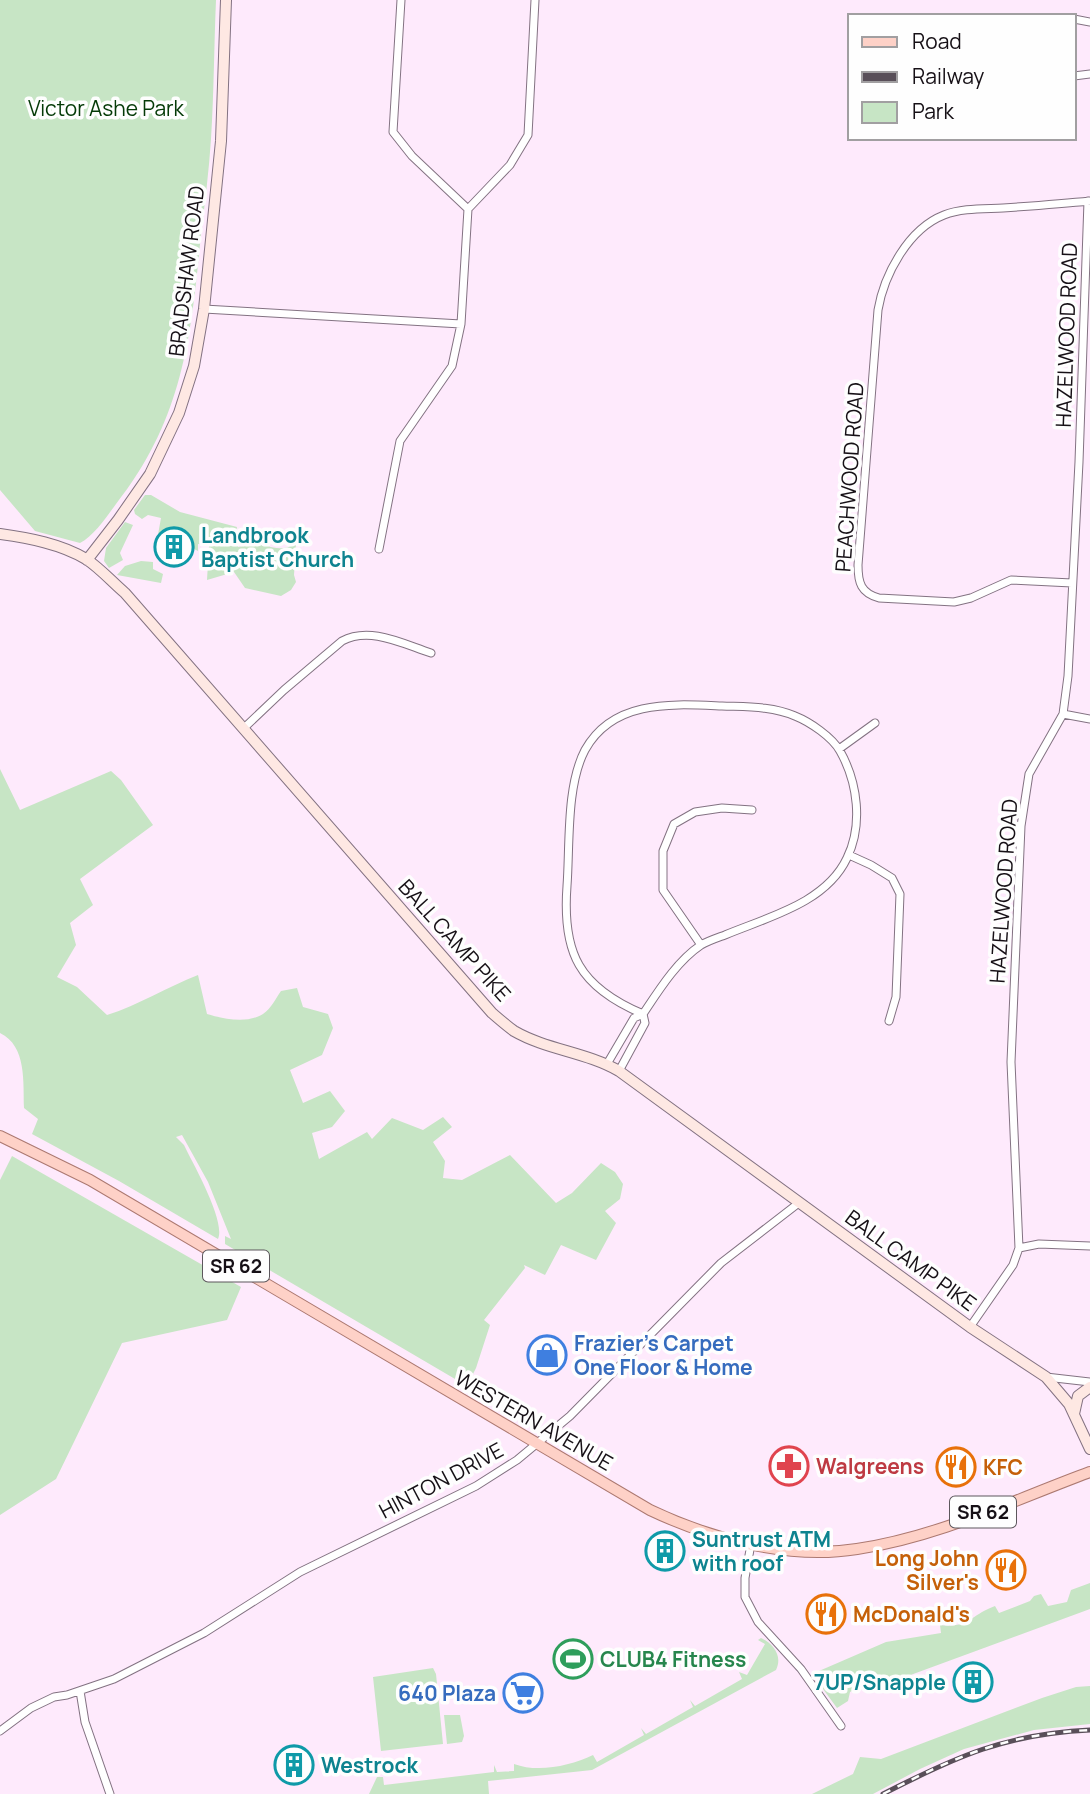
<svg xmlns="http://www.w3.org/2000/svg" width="1090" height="1794" viewBox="0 0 1090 1794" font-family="Manrope,sans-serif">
  <rect width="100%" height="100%" fill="#feeafc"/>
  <path fill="#c7e5c5" d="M0,0H216C214,46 214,93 211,139C209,170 205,202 201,234C191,337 183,419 116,504C107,516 94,536 80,543L35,531L0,490Z
    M145,495H151L180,512L237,527L235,536L238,547C242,547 246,544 250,543C263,541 278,556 296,543L294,575L296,582L291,590L281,596L245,588L234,572L207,580L209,546L198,544V551L190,547L191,541L160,535L157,540L161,518L148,515L142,519L135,514L134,510Z
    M125,522L133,525L120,553L123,560L109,568L104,561L106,548Z
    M141,561L153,562V569L163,574L161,583L117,575L125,566Z
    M0,769L20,810L111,771L121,780L153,825L80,879L93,905L70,923L76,945L57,977L77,987L107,1015C139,1005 167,987 198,975L207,1014C224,1019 247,1024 263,1014C271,1009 276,998 281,991L297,988L303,1007L328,1014L333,1028L322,1055L290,1070L303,1103L330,1091L345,1111L332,1127L312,1133L319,1159L367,1132L372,1139L392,1118L423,1130L443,1117L452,1127L433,1142L445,1161L443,1178L462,1180L510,1155L556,1203L572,1193L601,1163L615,1172L623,1184L620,1199L605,1211L616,1223L596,1260L561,1245L545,1275L524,1265L525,1268L484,1320L490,1325L476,1368L467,1386L225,1244V1236L231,1239L208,1182L182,1135L176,1137L184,1145C193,1164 226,1221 218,1239L119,1181L32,1134L38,1119L24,1108C23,1083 27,1046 0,1033Z
    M12,1156L241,1287L227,1320L122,1343L56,1479L0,1515V1180Z
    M1090,1583V1609L867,1691L858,1688L850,1692L848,1701L837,1708L812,1674L886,1642L941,1633L940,1625C968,1629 972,1614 995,1606L999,1613L1030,1601L1034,1596L1041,1594L1048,1606L1067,1602L1071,1590Z
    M761,1638C773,1643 783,1656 776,1670L592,1770L488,1781L489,1794H369L377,1777H383L384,1785L494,1772V1765L497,1772L514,1771V1764C538,1773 570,1766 593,1755L597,1762L644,1735L641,1728L646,1734L693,1707L690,1700L695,1706L742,1679L739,1672L747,1675L765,1644L758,1640Z
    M433,1668L436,1674L443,1744L381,1751L373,1677Z
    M1090,1686V1724L1034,1730L964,1749L920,1769L873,1794H812L853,1774L860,1757L881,1759L1042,1698L1076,1687Z
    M444,1715H460L464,1736L462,1742L447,1744Z"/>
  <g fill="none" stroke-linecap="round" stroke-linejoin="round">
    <g stroke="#837282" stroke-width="9">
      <path id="street" d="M401,0L393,132L412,156L468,209
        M1074,19L1090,22
        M1074,76L1090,74
        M204,309L461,324
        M379,549L400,441L452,366L461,324L468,209L510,165L528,135L535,0
        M1072,583L1011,580L971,598L954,602L879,598C861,593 858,583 858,565L878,310C884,275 908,229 944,215C962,208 983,209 1003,208C1032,206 1061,204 1090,201
        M1063,714L1090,719
        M244,728L284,690L342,641C370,626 403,644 431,653
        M839,749L875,723
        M849,855L871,865L892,878L900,894L896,997L889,1021
        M701,945L663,890V851L674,824L695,812L722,808L752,810
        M607,1064L634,1018L643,1014C659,990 677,961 701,945C708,941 717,938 725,935C768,917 826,903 847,858C863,825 858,783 840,751C832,737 810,722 795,716C772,706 747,707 722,706C673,704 613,699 585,750C566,786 570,845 567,886C562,953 579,987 643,1014
        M619,1071L645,1023L643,1014
        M1019,1248L1039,1244L1090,1246
        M970,1327L1013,1265L1019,1248L1011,1062L1021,826L1029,774L1063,714L1068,676L1079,462L1088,201
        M1046,1377L1090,1382
        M751,1544L745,1578V1597L758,1622L801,1669L841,1726
        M80,1691L85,1722L110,1794
        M0,1731L31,1708L54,1697L67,1695L114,1679L204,1633L300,1572L476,1486L517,1460L570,1416L721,1263L800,1202"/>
    </g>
    <g stroke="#837282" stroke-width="12">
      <path id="secondary" d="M0,534C29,538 61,544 86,559C100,568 112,582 125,593L492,1013C499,1019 507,1026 514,1031C547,1050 586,1052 619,1071L970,1327L1046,1377L1069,1404L1090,1449
        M87,560L118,520L150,474L179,413L194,366L204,309L221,141L226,0
        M1074,1414L1078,1396L1090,1387"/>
    </g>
    <g stroke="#ac7971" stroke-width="12">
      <path id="primary" d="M0,1136L90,1180L650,1510C711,1539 789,1560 857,1549C938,1537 1014,1500 1090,1472"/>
    </g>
    <use href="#street" stroke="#fff" stroke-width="7"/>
    <use href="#secondary" stroke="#fee8e3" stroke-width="10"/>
    <use href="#primary" stroke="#fed1c7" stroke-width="10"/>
    <g stroke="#594f59" stroke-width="5">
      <path id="rail" d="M883,1794C957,1756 1006,1734 1090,1730"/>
    </g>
    <use href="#rail" stroke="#fefefe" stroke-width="2.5" stroke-dasharray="8" stroke-linecap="butt"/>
  </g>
  <defs>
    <g id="building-ring" transform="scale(2.0125)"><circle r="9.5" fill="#fefefe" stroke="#0f9aa8" stroke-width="1.5"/><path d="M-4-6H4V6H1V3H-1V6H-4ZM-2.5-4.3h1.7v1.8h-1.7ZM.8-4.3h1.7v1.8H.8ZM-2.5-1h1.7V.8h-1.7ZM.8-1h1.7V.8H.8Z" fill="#0f9aa8"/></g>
    <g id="shop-ring" transform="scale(2.0125)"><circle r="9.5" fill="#fefefe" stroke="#3f7fe0" stroke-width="1.5"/><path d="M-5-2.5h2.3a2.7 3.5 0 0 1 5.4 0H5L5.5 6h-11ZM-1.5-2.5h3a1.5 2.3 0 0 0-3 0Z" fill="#3f7fe0"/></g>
    <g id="pharmacy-ring" transform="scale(2.0125)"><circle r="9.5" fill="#fefefe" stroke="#e0444e" stroke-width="1.5"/><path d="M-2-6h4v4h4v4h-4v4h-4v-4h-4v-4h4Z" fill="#e0444e"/></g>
    <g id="restaurant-ring" transform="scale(2.0125)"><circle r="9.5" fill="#fefefe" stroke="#e8710a" stroke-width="1.5"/><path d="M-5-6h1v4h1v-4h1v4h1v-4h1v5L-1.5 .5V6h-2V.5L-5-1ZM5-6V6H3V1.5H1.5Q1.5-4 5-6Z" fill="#e8710a"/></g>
    <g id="stadium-ring" transform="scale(2.0125)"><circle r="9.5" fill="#fefefe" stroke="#2e9e5b" stroke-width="1.5"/><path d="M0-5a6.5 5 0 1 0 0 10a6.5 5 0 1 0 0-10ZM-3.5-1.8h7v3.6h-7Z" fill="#2e9e5b"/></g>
    <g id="supermarket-ring" transform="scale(2.0125)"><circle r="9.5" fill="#fefefe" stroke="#3f7fe0" stroke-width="1.5"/><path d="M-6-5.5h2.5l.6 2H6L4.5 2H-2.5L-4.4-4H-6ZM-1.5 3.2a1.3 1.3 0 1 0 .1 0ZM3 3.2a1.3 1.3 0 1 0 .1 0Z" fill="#3f7fe0"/></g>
  </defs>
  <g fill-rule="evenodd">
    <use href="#building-ring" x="174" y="547"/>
    <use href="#shop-ring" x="547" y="1355"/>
    <use href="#pharmacy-ring" x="789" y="1466"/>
    <use href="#restaurant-ring" x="956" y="1467"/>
    <use href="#building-ring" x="665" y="1551"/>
    <use href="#restaurant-ring" x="1006" y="1570"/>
    <use href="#restaurant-ring" x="826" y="1614"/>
    <use href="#stadium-ring" x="573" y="1659"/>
    <use href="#building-ring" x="973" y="1682"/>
    <use href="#supermarket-ring" x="523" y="1693"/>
    <use href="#building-ring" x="294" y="1765"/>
  </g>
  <g text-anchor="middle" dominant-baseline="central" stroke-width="7" stroke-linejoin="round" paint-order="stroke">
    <g fill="#fefefe" stroke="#5c575c" stroke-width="2">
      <rect x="203" y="1250.5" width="66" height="31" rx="5"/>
      <rect x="950" y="1496.5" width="66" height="31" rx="5"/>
    </g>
    <g font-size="19" font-weight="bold" fill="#161016">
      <text x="236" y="1266">SR 62</text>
      <text x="983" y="1512">SR 62</text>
    </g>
    <g font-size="21" fill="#043a07" stroke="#fefefe">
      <text x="106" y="108">Victor Ashe Park</text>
    </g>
    <g font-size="21" fill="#161016" stroke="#fefefe">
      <text transform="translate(186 271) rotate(-83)">BRADSHAW ROAD</text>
      <text transform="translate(1066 335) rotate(-88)">HAZELWOOD ROAD</text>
      <text transform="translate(849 477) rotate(-86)">PEACHWOOD ROAD</text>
      <text transform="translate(1003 891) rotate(-86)">HAZELWOOD ROAD</text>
      <text transform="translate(455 940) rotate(48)">BALL CAMP PIKE</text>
      <text transform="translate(911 1260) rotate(36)">BALL CAMP PIKE</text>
      <text transform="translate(534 1420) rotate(30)">WESTERN AVENUE</text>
      <text transform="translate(441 1480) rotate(-28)">HINTON DRIVE</text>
    </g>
    <g font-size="21" font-weight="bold" fill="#0d838f" stroke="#fefefe" text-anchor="start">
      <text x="201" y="535">Landbrook<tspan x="201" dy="24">Baptist Church</tspan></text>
      <text x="692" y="1539">Suntrust ATM<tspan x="692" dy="24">with roof</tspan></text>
      <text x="946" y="1682" text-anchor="end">7UP/Snapple</text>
      <text x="321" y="1765">Westrock</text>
    </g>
    <g font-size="21" font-weight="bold" fill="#366cbe" stroke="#fefefe" text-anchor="start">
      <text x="574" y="1343">Frazier's Carpet<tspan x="574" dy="24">One Floor &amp; Home</tspan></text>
      <text x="496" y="1693" text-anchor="end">640 Plaza</text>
    </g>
    <g font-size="21" font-weight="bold" fill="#be3a42" stroke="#fefefe" text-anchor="start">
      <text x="816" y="1466">Walgreens</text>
    </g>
    <g font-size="21" font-weight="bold" fill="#c56008" stroke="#fefefe" text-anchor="start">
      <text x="983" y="1467">KFC</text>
      <text x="979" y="1558" text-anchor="end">Long John<tspan x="979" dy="24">Silver's</tspan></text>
      <text x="853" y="1614">McDonald's</text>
    </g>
    <g font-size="21" font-weight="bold" fill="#27864d" stroke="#fefefe" text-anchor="start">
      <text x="600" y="1659">CLUB4 Fitness</text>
    </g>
  </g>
  <rect x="848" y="14" width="228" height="126" fill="#fefefe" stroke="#a19fa1" stroke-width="2"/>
  <rect x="862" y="37" width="35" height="10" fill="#fed1c7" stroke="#a19fa1" stroke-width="2"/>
  <text x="912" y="49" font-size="21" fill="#161016">Road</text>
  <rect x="862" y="72" width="35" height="10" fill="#594f59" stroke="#a19fa1" stroke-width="2"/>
  <text x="912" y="84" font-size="21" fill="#161016">Railway</text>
  <rect x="862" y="102" width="35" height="21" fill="#c7e5c5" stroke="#a19fa1" stroke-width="2"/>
  <text x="912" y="119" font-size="21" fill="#161016">Park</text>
</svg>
